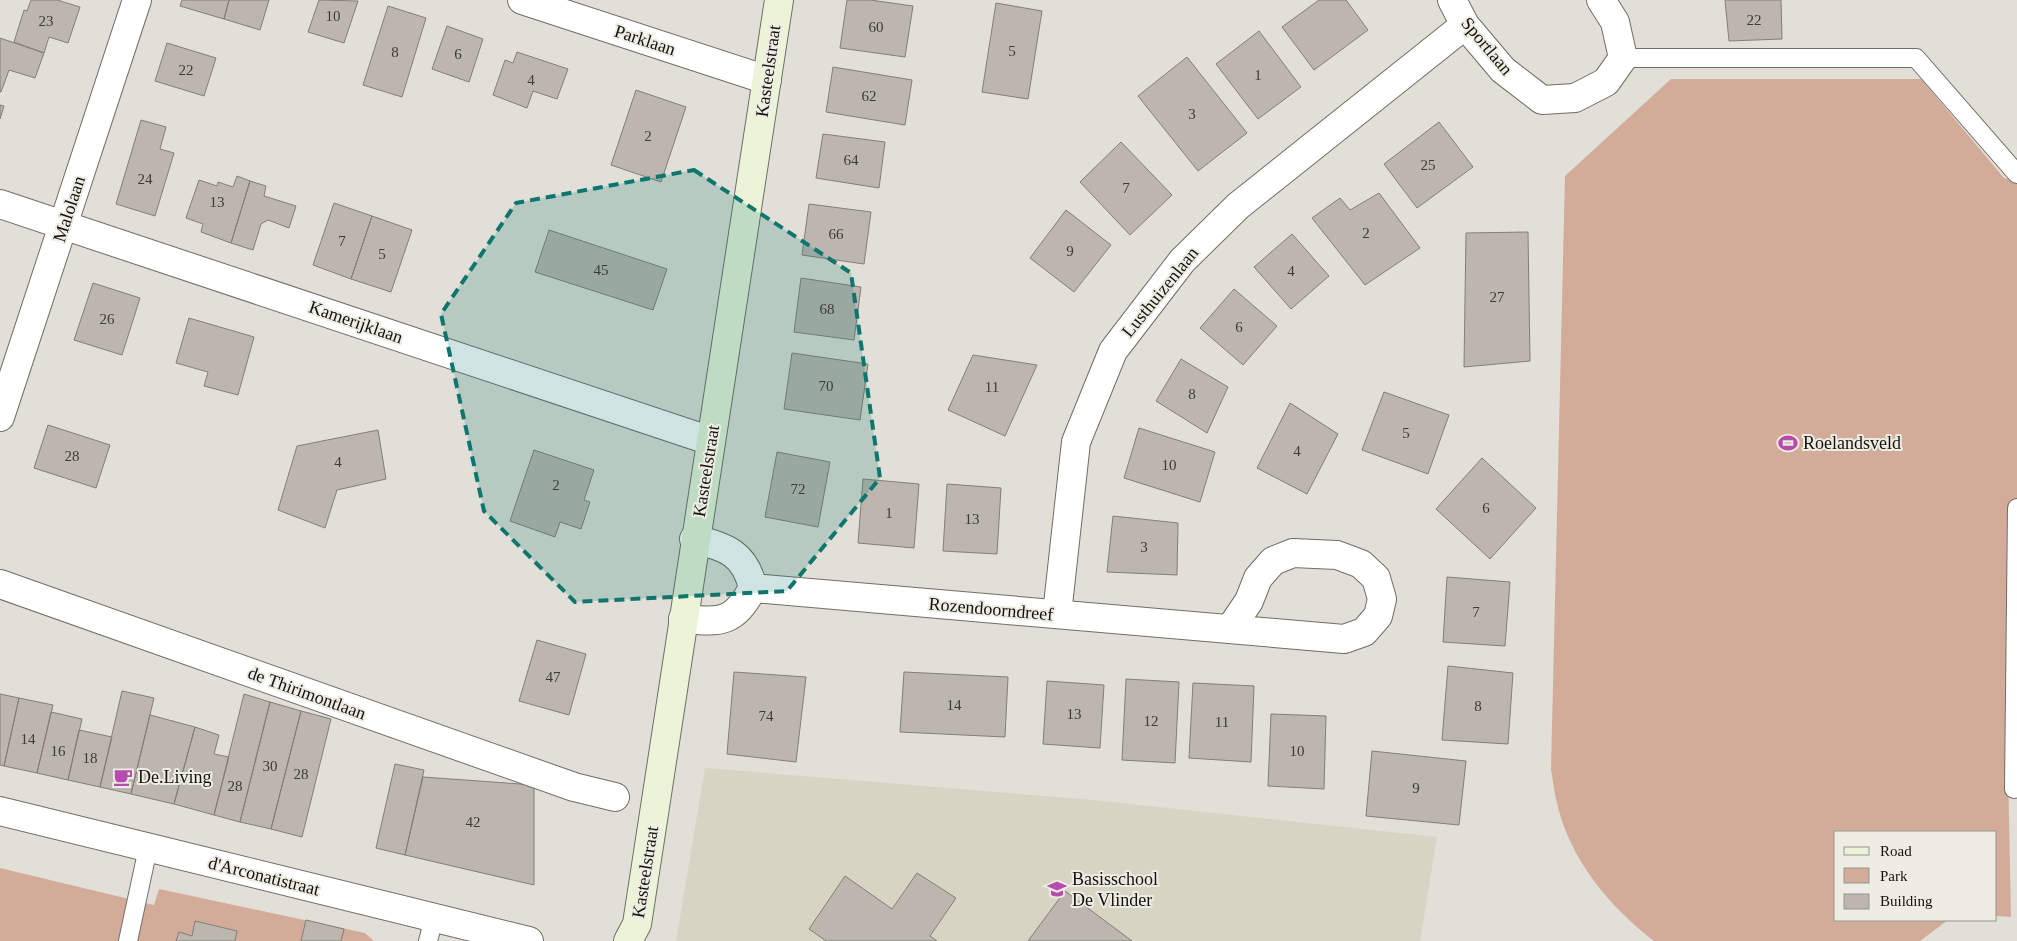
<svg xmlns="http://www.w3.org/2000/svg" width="2017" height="941" viewBox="0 0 2017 941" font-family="Georgia,serif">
  <rect width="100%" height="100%" fill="#e1dfd7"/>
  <path fill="#d7d4c4" d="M705,768L1093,800L1437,837L1420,941H676Z"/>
  <path fill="#d2ab99" d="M1671,79H1921L2004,178L2017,181V770H2008L2011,917L1996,916V832H1836V920H1948L1920,941H1654C1610,907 1570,860 1557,803C1554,792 1553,781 1551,769L1565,176Z
    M0,868L154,905L159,889L365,933L374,941H0Z"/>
  <path fill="#bcb6af" stroke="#837e77" d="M31,0H57L80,7L68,43L49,37L44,53L14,42L24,10L27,11Z
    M182,0H229L224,19L180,6Z
    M229,0H269L260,30L224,19Z
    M319,0L358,1L344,43L308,32Z
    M847,0H870L913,6L905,57L840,48Z
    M1319,0H1346L1368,30L1314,70L1282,27Z
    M1725,0H1781L1782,39L1729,41Z
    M996,3L1042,11L1028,99L982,92Z
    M388,6L426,18L402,97L363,85Z
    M447,26L483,39L469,82L432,69Z
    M1259,31L1301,87L1258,119L1216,64Z
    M0,38L44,53L35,78L9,70L1,92H0Z
    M167,43L216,58L204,96L155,81Z
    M517,52L568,69L557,99L533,91L527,108L493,95L505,60L513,63Z
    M1187,57L1247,133L1198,171L1138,96Z
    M833,67L912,80L905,125L826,112Z
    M636,90L686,107L661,182L611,165Z
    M0,105L4,106L0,119Z
    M141,120L166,127L160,149L174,153L155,216L116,204Z
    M1439,122L1473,167L1417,208L1384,164Z
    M823,134L885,142L879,188L816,178Z
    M1121,142L1172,195L1130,235L1080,182Z
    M237,176L250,181L231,243L201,232L203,224L186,218L199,180L217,186L218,182L233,187Z
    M250,181L266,186L264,196L296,206L289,228L268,220L261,224L253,250L231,243Z
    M1379,193L1420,248L1365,285L1312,218L1340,198L1350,210Z
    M334,203L372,216L351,279L313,265Z
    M809,204L871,212L864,264L802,255Z
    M1066,210L1111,245L1074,292L1030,258Z
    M372,216L412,230L391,292L351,279Z
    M549,230L667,269L653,310L535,272Z
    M1528,232L1530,361L1464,367L1466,233Z
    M1292,234L1329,276L1291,309L1254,267Z
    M801,278L861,287L854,340L794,332Z
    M93,283L140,298L122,355L74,340Z
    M1234,289L1277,326L1243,365L1200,328Z
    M189,318L254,337L238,395L204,386L208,372L176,363Z
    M792,353L868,364L860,420L784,409Z
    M973,355L1037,365L1005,436L948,410Z
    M1181,359L1228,387L1207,433L1156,401Z
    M1384,392L1449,415L1428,474L1362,450Z
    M1290,403L1338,434L1307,494L1257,468Z
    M48,425L110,445L96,488L34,468Z
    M1139,428L1215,452L1200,502L1124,478Z
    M378,430L386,479L337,490L325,528L278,510L297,446Z
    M534,450L594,470L584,500L590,502L581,529L560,522L555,537L510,521Z
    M777,452L830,462L818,527L765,517Z
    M1482,458L1536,508L1490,559L1436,509Z
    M863,479L919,484L914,548L858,543Z
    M947,484L1001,488L997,554L943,551Z
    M1113,516L1178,523L1177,575L1107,572Z
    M1447,577L1510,582L1505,646L1443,642Z
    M537,640L586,654L569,715L519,701Z
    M1448,666L1513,673L1508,744L1442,740Z
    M734,672L806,677L796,762L727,754Z
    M904,672L1008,677L1005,737L900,732Z
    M1126,679L1179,682L1175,763L1122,760Z
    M1047,681L1104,685L1100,748L1043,744Z
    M1193,683L1254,686L1251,762L1189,758Z
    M122,691L154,698L131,794L100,787Z
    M0,694L19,698L4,766L0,765Z
    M244,694L270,702L240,822L214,815Z
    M19,698L53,705L37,773L4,766Z
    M270,702L301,711L271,829L240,822Z
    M301,711L331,719L302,837L271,829Z
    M51,712L82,719L68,780L37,773Z
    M1271,714L1326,716L1324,789L1268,786Z
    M150,715L195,727L174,804L131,794Z
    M195,727L219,735L214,754L229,757L214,815L174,804Z
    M79,730L112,737L100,787L68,780Z
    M1372,751L1466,761L1459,825L1366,816Z
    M395,764L424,770L405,855L376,848Z
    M423,777L534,785V885L405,855Z
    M917,873L956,898L930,936L937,941H826L809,929L845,876L892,909Z
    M1065,891L1132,941H1028Z
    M306,920L344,929L341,941H301Z
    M195,921L237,931L235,941H176L179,932L192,936Z"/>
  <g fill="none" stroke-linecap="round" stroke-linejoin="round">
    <g stroke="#6f6e66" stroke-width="20">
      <path id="lane" d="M1623,58H1916L2017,174
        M2014,789L2017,508
        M128,941L148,848
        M428,941L434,918"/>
    </g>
    <g stroke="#6f6e66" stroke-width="30">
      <path id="street" d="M522,0L767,80
        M1452,0L1465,25L1503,70L1542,100L1575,98L1606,82L1623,58L1615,22L1601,0
        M0,204L711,441
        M0,417L137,0
        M694,539C726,547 745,553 753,588L1344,639L1364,632L1378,616L1382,599L1376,578L1361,564L1337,555L1293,553L1273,561L1258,578L1249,601L1230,629
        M0,584L574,787L615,797
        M1057,614L1076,442L1113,351L1182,261L1238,206L1465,25
        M683,619C721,622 733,624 753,588
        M0,811L529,941"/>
    </g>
    <g stroke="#6f6e66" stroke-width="30">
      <path id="secondary" d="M628,941L637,924L779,0"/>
    </g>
    <use href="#lane" stroke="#fff" stroke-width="18"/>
    <use href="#street" stroke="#fff" stroke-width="28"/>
    <use href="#secondary" stroke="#ebf4d9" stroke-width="28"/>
  </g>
  <path fill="#0f766e" fill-opacity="0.2" stroke="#0f766e" stroke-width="4" stroke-dasharray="10 6" stroke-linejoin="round" d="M694,170L851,273L880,478L787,591L575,602L484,511L441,314L516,203Z"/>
  <defs>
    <g id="stadium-bare" transform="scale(1.5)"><path d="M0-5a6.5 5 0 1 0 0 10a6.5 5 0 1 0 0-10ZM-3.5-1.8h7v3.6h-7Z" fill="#b64cad" stroke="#eeede4" stroke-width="2.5" paint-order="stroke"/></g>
    <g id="cafe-bare" transform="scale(1.5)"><path d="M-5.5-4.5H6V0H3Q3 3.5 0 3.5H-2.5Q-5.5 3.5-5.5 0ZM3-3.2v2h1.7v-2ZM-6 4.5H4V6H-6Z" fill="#b64cad" stroke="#eeede4" stroke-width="2.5" paint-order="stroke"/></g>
    <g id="school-bare" transform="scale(1.5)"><path d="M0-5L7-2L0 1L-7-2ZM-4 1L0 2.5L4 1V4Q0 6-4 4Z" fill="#b64cad" stroke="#eeede4" stroke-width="2.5" paint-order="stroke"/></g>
  </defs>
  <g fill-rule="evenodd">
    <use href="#stadium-bare" x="1788" y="443"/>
    <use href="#cafe-bare" x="123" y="777"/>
    <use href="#school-bare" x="1057" y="889"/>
  </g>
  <g text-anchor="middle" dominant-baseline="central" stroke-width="4" stroke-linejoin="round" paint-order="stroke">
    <g font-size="15" fill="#3d3b37">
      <text x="333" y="16">10</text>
      <text x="1754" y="20">22</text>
      <text x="46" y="21">23</text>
      <text x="876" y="27">60</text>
      <text x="1012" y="51">5</text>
      <text x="395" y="52">8</text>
      <text x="458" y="54">6</text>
      <text x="186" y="70">22</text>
      <text x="1258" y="75">1</text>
      <text x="531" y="80">4</text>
      <text x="869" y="96">62</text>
      <text x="1192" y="114">3</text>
      <text x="648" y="136">2</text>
      <text x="851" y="160">64</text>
      <text x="1428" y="165">25</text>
      <text x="145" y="179">24</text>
      <text x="1126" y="188">7</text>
      <text x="217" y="202">13</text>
      <text x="1366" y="233">2</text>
      <text x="836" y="234">66</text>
      <text x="342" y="241">7</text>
      <text x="1070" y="251">9</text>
      <text x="382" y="254">5</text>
      <text x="601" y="270">45</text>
      <text x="1291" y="271">4</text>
      <text x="1497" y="297">27</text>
      <text x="827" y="309">68</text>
      <text x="107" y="319">26</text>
      <text x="1239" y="327">6</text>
      <text x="826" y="386">70</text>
      <text x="992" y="387">11</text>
      <text x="1192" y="394">8</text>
      <text x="1406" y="433">5</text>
      <text x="1297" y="451">4</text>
      <text x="72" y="456">28</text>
      <text x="338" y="462">4</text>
      <text x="1169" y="465">10</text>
      <text x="556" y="485">2</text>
      <text x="798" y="489">72</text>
      <text x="1486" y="508">6</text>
      <text x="889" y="513">1</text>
      <text x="972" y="519">13</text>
      <text x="1144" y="547">3</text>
      <text x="1476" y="612">7</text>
      <text x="553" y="677">47</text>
      <text x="954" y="705">14</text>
      <text x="1478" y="706">8</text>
      <text x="1074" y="714">13</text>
      <text x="766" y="716">74</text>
      <text x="1151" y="721">12</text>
      <text x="1222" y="722">11</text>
      <text x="28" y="739">14</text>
      <text x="58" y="751">16</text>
      <text x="1297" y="751">10</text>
      <text x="90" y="758">18</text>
      <text x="270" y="766">30</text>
      <text x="301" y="774">28</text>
      <text x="235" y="786">28</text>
      <text x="1416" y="788">9</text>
      <text x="473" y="822">42</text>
    </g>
    <g font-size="18" fill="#13120f" stroke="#eeede4">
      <text transform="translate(645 40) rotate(18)">Parklaan</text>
      <text transform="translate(1487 46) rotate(50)">Sportlaan</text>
      <text transform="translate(768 71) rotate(-82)">Kasteelstraat</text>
      <text transform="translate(69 209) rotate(-72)">Malolaan</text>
      <text transform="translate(1160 292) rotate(-51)">Lusthuizenlaan</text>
      <text transform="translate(356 322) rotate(19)">Kamerijklaan</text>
      <text transform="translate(706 471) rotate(-81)">Kasteelstraat</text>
      <text transform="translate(991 609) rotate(5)">Rozendoorndreef</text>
      <text transform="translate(307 693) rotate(20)">de Thirimontlaan</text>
      <text transform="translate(645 872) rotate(-81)">Kasteelstraat</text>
      <text transform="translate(264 876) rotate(14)">d'Arconatistraat</text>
    </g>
    <g font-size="18" fill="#13120f" stroke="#eeede4" text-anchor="start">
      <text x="1803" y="443">Roelandsveld</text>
      <text x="138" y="777">De.Living</text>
      <text x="1072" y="879">Basisschool<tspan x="1072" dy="21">De Vlinder</tspan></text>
    </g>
  </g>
  <rect x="1834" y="831" width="162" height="90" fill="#eeede4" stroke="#96958f"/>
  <rect x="1844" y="847" width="25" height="8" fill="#ebf4d9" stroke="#96958f"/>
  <text x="1880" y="856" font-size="15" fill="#13120f">Road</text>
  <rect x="1844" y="868" width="25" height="15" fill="#d2ab99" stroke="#96958f"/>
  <text x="1880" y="881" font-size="15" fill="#13120f">Park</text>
  <rect x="1844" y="894" width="25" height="15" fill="#bcb6af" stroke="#96958f"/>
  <text x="1880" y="906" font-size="15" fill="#13120f">Building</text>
</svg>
